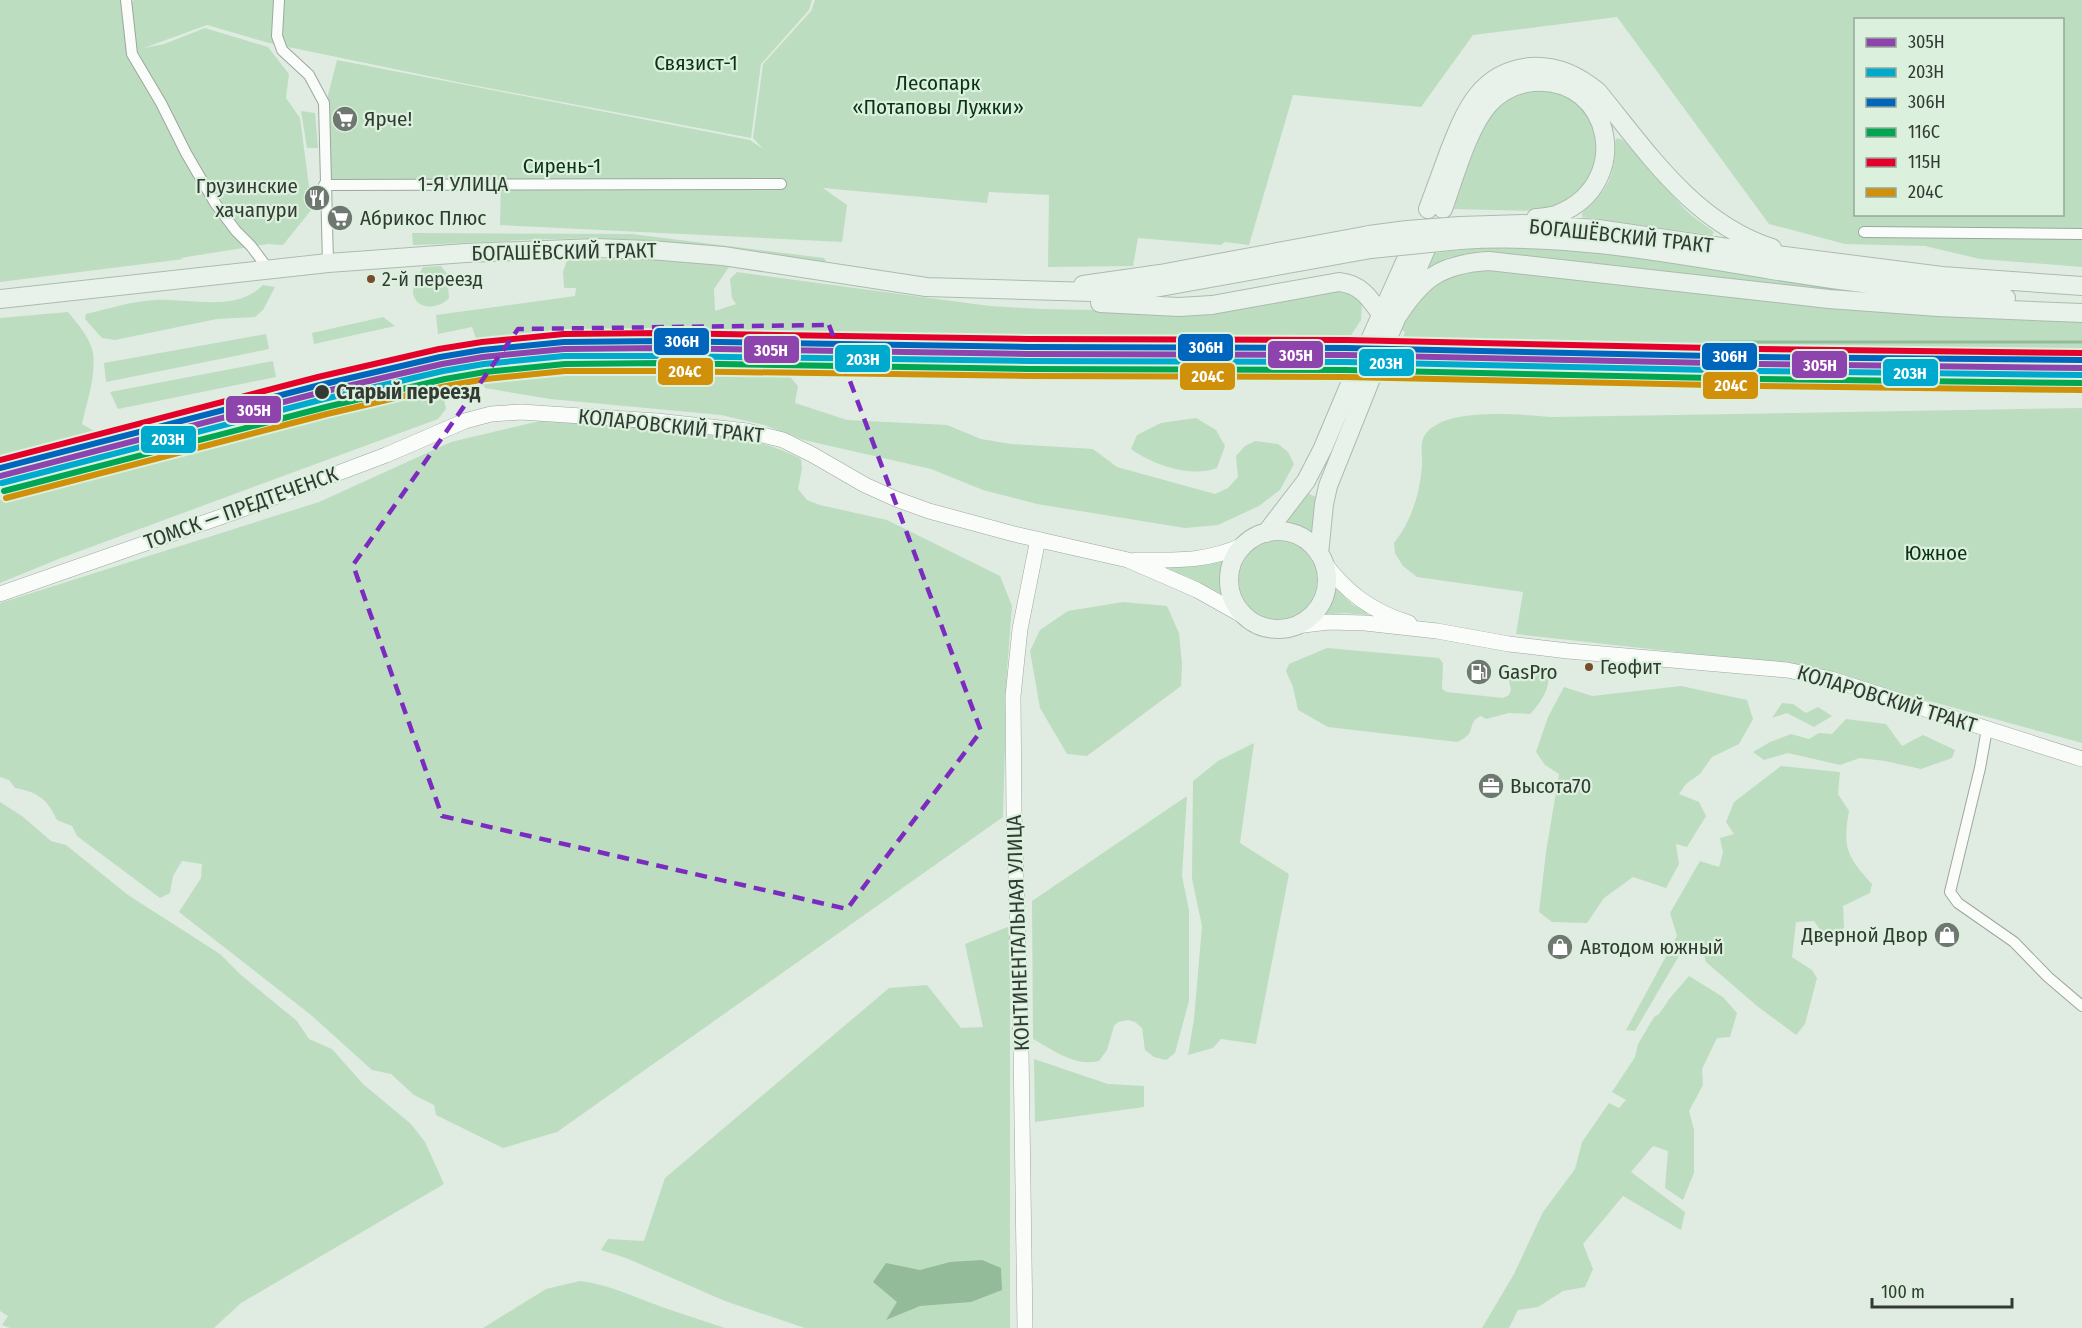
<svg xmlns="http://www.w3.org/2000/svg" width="2082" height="1328" viewBox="0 0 2082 1328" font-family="'Fira Sans Condensed',sans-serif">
  <rect width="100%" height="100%" fill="#e0ece1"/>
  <path fill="#bdddc1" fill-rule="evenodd" d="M0,0H130V3L134,0H812L809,10L761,64L751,138L462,83L269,43L207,25L144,48L164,44L205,28L268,47L289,74L286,98L300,118L312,209L283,245L268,244L180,258L184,259L0,282Z
    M815,0H2082V267L1980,259L1925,246L1845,244L1769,224L1617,17L1473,35L1421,107L1293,95L1249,245L1225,242L1221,245L1138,238L1133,266L1048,267L1049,195L989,192L987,203L823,188L847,205L842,242L500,225L501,180L327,181L328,95L337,60L750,140L763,149L753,138L763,64L811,11ZM1856,20H2062V214H1856Z
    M1523,90H1552L1575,101L1592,118L1599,149L1594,174L1566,204L1541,211L1452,209L1485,122L1503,100Z
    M301,111L315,113L318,148H307Z
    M1617,138L1623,140L1679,203L1691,215L1714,232L1712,235L1582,217V213C1608,191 1616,174 1615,141Z
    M412,233L632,234L824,258L826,261L821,263C754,254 686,241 618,239C549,237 481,243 413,245Z
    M1488,247C1612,245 1737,271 1859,290L1870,294L1469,255L1450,257L1425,271L1435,253Z
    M639,259L699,262L729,267L714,289L715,311L736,304L732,298L730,279L737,272L922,297L990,306L1041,309L1204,312L1349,289L1362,303L1361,320L1350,337L1342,343L1332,344L1280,341L1126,346L791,345L695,339L689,340L679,335L660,345L653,340L655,335L650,334H596L491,343L476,339L472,327L438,334L436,315L575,296L576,288H564L563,272L567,260Z
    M441,266L447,274L449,298C440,309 416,311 413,293C412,288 420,272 423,267Z
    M1489,269L2082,320V357L1399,346L1405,332L1401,329C1412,307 1428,284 1452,276C1463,271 1477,271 1489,269Z
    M263,285L275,287L263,310L255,317L217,319L115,340L102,338L85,319L86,314C108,309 132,301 155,300C190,298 236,313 263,285Z
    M68,312C77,323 91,339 93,353C96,377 87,401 82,424L110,440L0,469V318Z
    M383,317L395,326L314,344L312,333Z
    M266,334L269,349L106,382L104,363Z
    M273,361L276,377L118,409L110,392Z
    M512,371H785L798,386L795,403L847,420L947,425L981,439L1011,444L1093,449L1117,467L1215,494L1228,488L1238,477L1236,456L1245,446L1255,441L1278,444L1288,452L1294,464L1280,490L1259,506L1218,525L1185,528L1037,504L983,490L931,469L804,440L764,425L721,415L550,399L485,388L481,381L484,373Z
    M429,389L443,393L446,409L438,419L61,558L0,583V500Z
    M2082,408V743L1802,666L1516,634L1523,592L1417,577L1403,566L1395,553L1394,543C1411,522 1420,493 1422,466C1423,458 1420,446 1423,439C1437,405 1523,415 1553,417Z
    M1196,418L1216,430L1225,446L1217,468C1191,478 1153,465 1131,449L1137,435L1161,423Z
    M544,420C586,420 627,425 668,429C713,434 761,437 801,459L802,469L798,489L807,500L820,505L887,520L1000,576L1012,606L1007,671L1003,817L557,1132L503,1148L436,1115L434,1105L414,1095L391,1074L372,1070L311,1015L179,912L201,878L202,864L182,861L173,876L170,893L160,898L77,836L72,826L57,820C47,799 38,792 15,788L9,780L0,777V603L319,502L451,442Z
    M1305,492L1318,498L1313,535L1300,528L1281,524Z
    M1239 580a39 39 0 1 1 78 0a39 39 0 1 1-78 0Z
    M1227,556L1222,575L1223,595L1188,577L1164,569L1165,565Z
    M1334,587L1352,604L1368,613L1367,615L1345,613L1321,615L1328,604Z
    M1123,602L1167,606L1179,633L1182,664L1181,686L1087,756L1067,754L1040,708L1030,651L1040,630L1068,611Z
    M1327,648L1439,658L1443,663L1442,689L1447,692L1503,698L1509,695L1511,690L1509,680L1513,672L1538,671L1548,675C1551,688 1539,705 1530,714L1509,713L1486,719L1481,716C1465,723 1479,733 1457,742L1328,727L1298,710L1293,687L1286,671L1289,664Z
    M1681,686L1747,700L1753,719L1739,744L1712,757L1700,774L1686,784L1679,794L1699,802L1706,816L1687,847L1676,844L1679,864L1666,888L1633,877L1604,898L1587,923L1552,922L1539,912L1546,852L1559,774L1545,765L1536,752L1548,717L1564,687L1592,696Z
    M1782,703L1793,704L1806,713L1818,707L1832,716L1814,727L1787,713L1772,718Z
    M1846,719L1886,724L1902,746L1923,735L1955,750L1952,758L1921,769L1885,761L1860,758L1840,765L1788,753L1764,760L1753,752L1770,742L1791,734L1809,739L1819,733L1832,734Z
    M1254,743L1240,843L1289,874L1256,1044L1221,1039L1213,1048L1188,1055L1194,1019L1202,926L1192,879L1193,781L1218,761Z
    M1781,766L1840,772L1838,794L1849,811C1842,849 1848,857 1872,884L1870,893L1843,906L1844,928L1825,937L1814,921L1796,922L1792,957L1812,970L1817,978L1805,1024L1796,1035L1757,1006L1706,962L1703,951L1686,944L1635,1031L1626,1030L1677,936L1670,913L1700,861L1719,867L1723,853L1720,838L1734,834L1726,822L1734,802Z
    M1187,796L1182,876L1189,910V1001L1175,1053L1166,1060L1154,1057L1145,1050L1142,1028L1135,1022L1128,1020L1118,1022L1114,1026L1107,1050L1099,1061C1075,1067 1053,1050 1033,1039L1032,901Z
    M0,802L22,816L51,841L66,845L128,895L220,954L241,975L297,1021L309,1039L332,1049L363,1084L411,1124L425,1142L444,1184L241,1303L214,1328H10L2,1325L8,1316L0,1311Z
    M1010,926V1328H805L725,1301L626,1258L601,1250L608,1239L644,1241L665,1178L889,988L927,985L961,1028L983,1027L965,944Z
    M1689,976L1723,997L1737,1013L1730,1037L1717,1038L1702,1069L1703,1085L1689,1111L1694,1130V1173L1683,1200L1665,1188L1668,1151L1653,1146L1631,1172L1685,1212L1681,1230L1623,1196L1583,1244L1593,1269L1585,1287L1563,1291L1538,1307L1518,1310L1509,1328H1482L1514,1274L1543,1212L1575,1169L1582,1142L1609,1103L1619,1108L1626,1100L1612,1092L1635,1057L1638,1044L1654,1017L1659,1014L1670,998Z
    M1034,1059L1108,1084L1144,1086V1107L1035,1122Z
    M580,1281C604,1284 623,1292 646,1301C672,1311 699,1319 725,1328H483L546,1289Z"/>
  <path fill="#94bb99" d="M982,1260L1001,1268L1002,1290L971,1302L920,1306L886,1320L897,1302L873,1282L886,1263L920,1270L950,1262Z"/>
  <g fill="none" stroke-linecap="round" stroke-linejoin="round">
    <path stroke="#94bb99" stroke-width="3" d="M1721,342H2082"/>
    <path stroke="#bdc8be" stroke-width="18" stroke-dasharray="18 9" stroke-linecap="butt" d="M1374,371L1387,340
      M1355,372L1370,340"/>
    <g stroke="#9da69e" stroke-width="12">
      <path id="street" d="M126,0L132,54L161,103L186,153L215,203L236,231L251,246L269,270
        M279,0L277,36L282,50L309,75L324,103L328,263
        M324,185L781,184
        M1864,232L2082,234
        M1987,729L1980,768L1950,892L1958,903L2014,942L2048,977L2082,1006"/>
    </g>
    <g stroke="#9da69e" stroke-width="16">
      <path id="secondary" d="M1136,560C1178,560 1205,562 1244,545
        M1323,561C1346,592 1371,611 1409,623
        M0,594L232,513L386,455L465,421L491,414L521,412L657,421L747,431L783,440L813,455L865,485L896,499L929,511L1014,534L1128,560L1197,590L1247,618
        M1295,626L1329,622L1365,623L1437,631L1509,644L1568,651L1787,670L1831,679L2082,759
        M1025,1328L1021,1048L1014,811L1013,696L1020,629L1038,539"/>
    </g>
    <g stroke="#abbcad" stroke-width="20">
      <path id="primary" d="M1428,209C1435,190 1442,171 1449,152C1465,111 1480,72 1530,67C1556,65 1579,76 1598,92C1648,153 1694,223 1772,248
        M1443,209C1454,179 1468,127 1489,104C1501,91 1515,84 1533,82C1613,76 1634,184 1558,214C1552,217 1543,217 1536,218
        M1460,226L1523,224L1598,229L1762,253L1942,276L2082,286
        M1460,240C1565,233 1669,253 1772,270C1850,283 1928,292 2006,298
        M1083,285L1160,274L1369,235
        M0,299L328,263L466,253L596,248L650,250L723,256L926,287L1127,293L1371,249
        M1100,303L1179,307L1212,305L1339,282C1360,284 1369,297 1381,314
        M1395,320C1421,279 1439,264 1489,261L1829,299L1938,307L2082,313
        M1370,340L1409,253
        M1387,340L1426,249
        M1229 580a49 49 0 1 1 98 0a49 49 0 1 1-98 0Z
        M1266,533L1306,481L1323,448L1355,372
        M1319,554L1324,504L1328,486L1374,371"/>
    </g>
    <use href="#street" stroke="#fafcfa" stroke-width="10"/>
    <use href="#secondary" stroke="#fafcfa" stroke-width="15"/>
    <use href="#primary" stroke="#e8f1ea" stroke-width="18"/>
    <g stroke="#abbcad" stroke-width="20" stroke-linecap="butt">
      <path id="primary-bridge" d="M1369,235L1407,230L1460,226
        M1371,249L1460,240"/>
    </g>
    <use href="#primary-bridge" stroke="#e8f1ea" stroke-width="18"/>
    <g stroke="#dbf1dd" stroke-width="10">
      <path id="rail-1" d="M0,476L322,392L442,364L483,357L564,349L662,348L1028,354L1346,355L1759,364L2082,368"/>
    </g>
    <g stroke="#dbf1dd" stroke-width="10">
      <path id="rail-2" d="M2,483L324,399L443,371L484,364L564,356H662L1028,361L1346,362L1759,371L2082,375"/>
    </g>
    <g stroke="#dbf1dd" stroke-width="10">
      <path id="rail-3" d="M0,468L320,385L440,357L482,350L564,342L662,341L1028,347L1346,348L1759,357L2082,360"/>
    </g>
    <g stroke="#dbf1dd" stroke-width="10">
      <path id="rail-4" d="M4,491L326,407L445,379L485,372L565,364L662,363L1028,369L1346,370L1759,379L2082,383"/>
    </g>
    <g stroke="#dbf1dd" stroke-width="10">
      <path id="rail-5" d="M0,460L318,377L439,349L482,342L564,334L662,333L1028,339L1346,340L1759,349L2082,353"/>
    </g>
    <g stroke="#dbf1dd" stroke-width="10">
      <path id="rail-6" d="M6,498L327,414L446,386L486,379L565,371H662L1028,376L1346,377L1759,386L2082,390"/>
    </g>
    <use href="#rail-1" stroke="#8e44ad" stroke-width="6"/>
    <use href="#rail-2" stroke="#00a9ce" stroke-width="6"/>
    <use href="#rail-3" stroke="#0065bd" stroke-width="6"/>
    <use href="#rail-4" stroke="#00a651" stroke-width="6"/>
    <use href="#rail-5" stroke="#e4002b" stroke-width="6"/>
    <use href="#rail-6" stroke="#d0900a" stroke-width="6"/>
  </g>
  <path fill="none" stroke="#7b2cbf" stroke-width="4.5" stroke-dasharray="12 8" stroke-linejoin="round" d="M829,325L981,731L847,909L442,816L353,565L518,329Z"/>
  <defs>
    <g id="supermarket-disc" transform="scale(1.35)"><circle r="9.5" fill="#6f7870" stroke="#dbf1dd"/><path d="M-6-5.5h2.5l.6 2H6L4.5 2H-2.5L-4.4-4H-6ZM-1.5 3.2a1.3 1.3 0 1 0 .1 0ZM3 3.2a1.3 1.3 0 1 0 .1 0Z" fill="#fff"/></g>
    <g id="restaurant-disc" transform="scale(1.35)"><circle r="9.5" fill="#6f7870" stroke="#dbf1dd"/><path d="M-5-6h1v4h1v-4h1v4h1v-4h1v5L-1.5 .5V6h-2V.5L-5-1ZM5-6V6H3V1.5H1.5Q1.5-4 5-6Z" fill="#fff"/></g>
    <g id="fuel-disc" transform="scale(1.35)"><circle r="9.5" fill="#6f7870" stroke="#dbf1dd"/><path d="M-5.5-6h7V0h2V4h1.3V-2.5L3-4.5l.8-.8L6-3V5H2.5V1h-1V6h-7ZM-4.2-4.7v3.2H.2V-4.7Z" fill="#fff"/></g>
    <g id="office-disc" transform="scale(1.35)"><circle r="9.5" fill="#6f7870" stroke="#dbf1dd"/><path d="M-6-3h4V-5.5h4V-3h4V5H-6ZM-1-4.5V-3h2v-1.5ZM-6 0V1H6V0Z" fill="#fff"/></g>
    <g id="shop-disc" transform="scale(1.35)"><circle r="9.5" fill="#6f7870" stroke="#dbf1dd"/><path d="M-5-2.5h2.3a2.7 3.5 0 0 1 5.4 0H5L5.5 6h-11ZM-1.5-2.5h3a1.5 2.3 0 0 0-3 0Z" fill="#fff"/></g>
  </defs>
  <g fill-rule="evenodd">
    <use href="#supermarket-disc" x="345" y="119"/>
    <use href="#restaurant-disc" x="317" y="198"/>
    <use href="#supermarket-disc" x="340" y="218"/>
    <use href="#fuel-disc" x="1479" y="672"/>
    <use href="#office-disc" x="1491" y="786"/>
    <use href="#shop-disc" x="1947" y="935"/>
    <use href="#shop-disc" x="1560" y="947"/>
  </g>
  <g fill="#7a4b2a" stroke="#dbf1dd" stroke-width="2">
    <circle cx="371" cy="279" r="5"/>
    <circle cx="1589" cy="667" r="5"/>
  </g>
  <circle fill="#323a33" stroke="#dbf1dd" stroke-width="2" cx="322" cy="392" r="8"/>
  <g text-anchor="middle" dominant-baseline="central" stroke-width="4.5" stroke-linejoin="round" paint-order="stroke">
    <g font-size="20" fill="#323a33" stroke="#dbf1dd" text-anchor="start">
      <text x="382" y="279">2-й переезд</text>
      <text x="1600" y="667">Геофит</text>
    </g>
    <g font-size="21" fill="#0a3214" stroke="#dbf1dd">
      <text x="696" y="63">Связист-1</text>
      <text x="938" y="83">Лесопарк<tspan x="938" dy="24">«Потаповы Лужки»</tspan></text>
      <text x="562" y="166">Сирень-1</text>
      <text x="1936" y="553">Южное</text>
    </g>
    <g font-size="21" fill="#323a33" stroke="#dbf1dd" text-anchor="start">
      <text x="364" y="119">Ярче!</text>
      <text x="298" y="186" text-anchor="end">Грузинские<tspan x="298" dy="24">хачапури</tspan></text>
      <text x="360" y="218">Абрикос Плюс</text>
      <text x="1498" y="672">GasPro</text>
      <text x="1510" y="786">Высота70</text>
      <text x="1928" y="935" text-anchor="end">Дверной Двор</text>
      <text x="1580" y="947">Автодом южный</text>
    </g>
    <g font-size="21" fill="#323a33" stroke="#dbf1dd">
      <text x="463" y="184">1-Я УЛИЦА</text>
      <text transform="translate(1621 236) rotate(6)">БОГАШЁВСКИЙ ТРАКТ</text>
      <text transform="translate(564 252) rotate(-1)">БОГАШЁВСКИЙ ТРАКТ</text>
      <text transform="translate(671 426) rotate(6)">КОЛАРОВСКИЙ ТРАКТ</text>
      <text transform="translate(241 508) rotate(-20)">ТОМСК — ПРЕДТЕЧЕНСК</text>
      <text transform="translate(1887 699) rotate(17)">КОЛАРОВСКИЙ ТРАКТ</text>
      <text transform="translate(1018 933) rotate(-92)">КОНТИНЕНТАЛЬНАЯ УЛИЦА</text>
    </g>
    <g font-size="21" font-weight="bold" fill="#323a33" stroke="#dbf1dd" text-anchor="start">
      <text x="336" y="392">Старый переезд</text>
    </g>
  </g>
  <g stroke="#dbf1dd" stroke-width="2">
    <rect x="653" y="327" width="57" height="29" rx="6" fill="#0065bd"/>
    <rect x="1177" y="333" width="57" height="29" rx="6" fill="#0065bd"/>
    <rect x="743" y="335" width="57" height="29" rx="6" fill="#8e44ad"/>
    <rect x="1267" y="340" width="57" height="29" rx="6" fill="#8e44ad"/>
    <rect x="1701" y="342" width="57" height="29" rx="6" fill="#0065bd"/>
    <rect x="834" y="344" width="57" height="29" rx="6" fill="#00a9ce"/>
    <rect x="1358" y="348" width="57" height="29" rx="6" fill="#00a9ce"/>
    <rect x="1791" y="350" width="57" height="29" rx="6" fill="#8e44ad"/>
    <rect x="657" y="357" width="57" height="29" rx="6" fill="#d0900a"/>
    <rect x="1882" y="358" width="57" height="29" rx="6" fill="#00a9ce"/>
    <rect x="1179" y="362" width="57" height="29" rx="6" fill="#d0900a"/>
    <rect x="1702" y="371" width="57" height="29" rx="6" fill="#d0900a"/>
    <rect x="225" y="395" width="57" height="29" rx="6" fill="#8e44ad"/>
    <rect x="140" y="425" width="57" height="29" rx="6" fill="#00a9ce"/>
  </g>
  <g font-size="16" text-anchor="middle" font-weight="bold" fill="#fff">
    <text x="682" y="347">306Н</text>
    <text x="1206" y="353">306Н</text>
    <text x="771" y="356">305Н</text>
    <text x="1296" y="361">305Н</text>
    <text x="1730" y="362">306Н</text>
    <text x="863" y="365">203Н</text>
    <text x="1386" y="369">203Н</text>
    <text x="1820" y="371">305Н</text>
    <text x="685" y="377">204С</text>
    <text x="1910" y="379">203Н</text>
    <text x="1208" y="382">204С</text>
    <text x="1731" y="391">204С</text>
    <text x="254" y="416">305Н</text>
    <text x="168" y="445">203Н</text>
  </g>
  <rect x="1854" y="18" width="210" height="198" fill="#dbf1dd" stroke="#97a899" stroke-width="1.5"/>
  <rect x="1866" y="38" width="30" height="9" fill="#8e44ad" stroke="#97a899" stroke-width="1.5"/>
  <text x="1908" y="48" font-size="18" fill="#323a33">305Н</text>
  <rect x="1866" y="68" width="30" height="9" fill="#00a9ce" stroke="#97a899" stroke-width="1.5"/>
  <text x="1908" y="78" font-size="18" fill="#323a33">203Н</text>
  <rect x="1866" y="98" width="30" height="9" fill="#0065bd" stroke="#97a899" stroke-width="1.5"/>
  <text x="1908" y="108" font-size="18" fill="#323a33">306Н</text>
  <rect x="1866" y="128" width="30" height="9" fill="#00a651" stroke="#97a899" stroke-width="1.5"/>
  <text x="1908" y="138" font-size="18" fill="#323a33">116С</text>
  <rect x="1866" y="158" width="30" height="9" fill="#e4002b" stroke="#97a899" stroke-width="1.5"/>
  <text x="1908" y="168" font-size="18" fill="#323a33">115Н</text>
  <rect x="1866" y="188" width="30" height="9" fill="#d0900a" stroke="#97a899" stroke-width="1.5"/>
  <text x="1908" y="198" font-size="18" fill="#323a33">204С</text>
  <path d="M1872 1298v9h140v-9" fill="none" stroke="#323a33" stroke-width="3"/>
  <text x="1881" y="1298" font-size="18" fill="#323a33" stroke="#dbf1dd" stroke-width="4.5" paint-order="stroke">100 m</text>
</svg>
